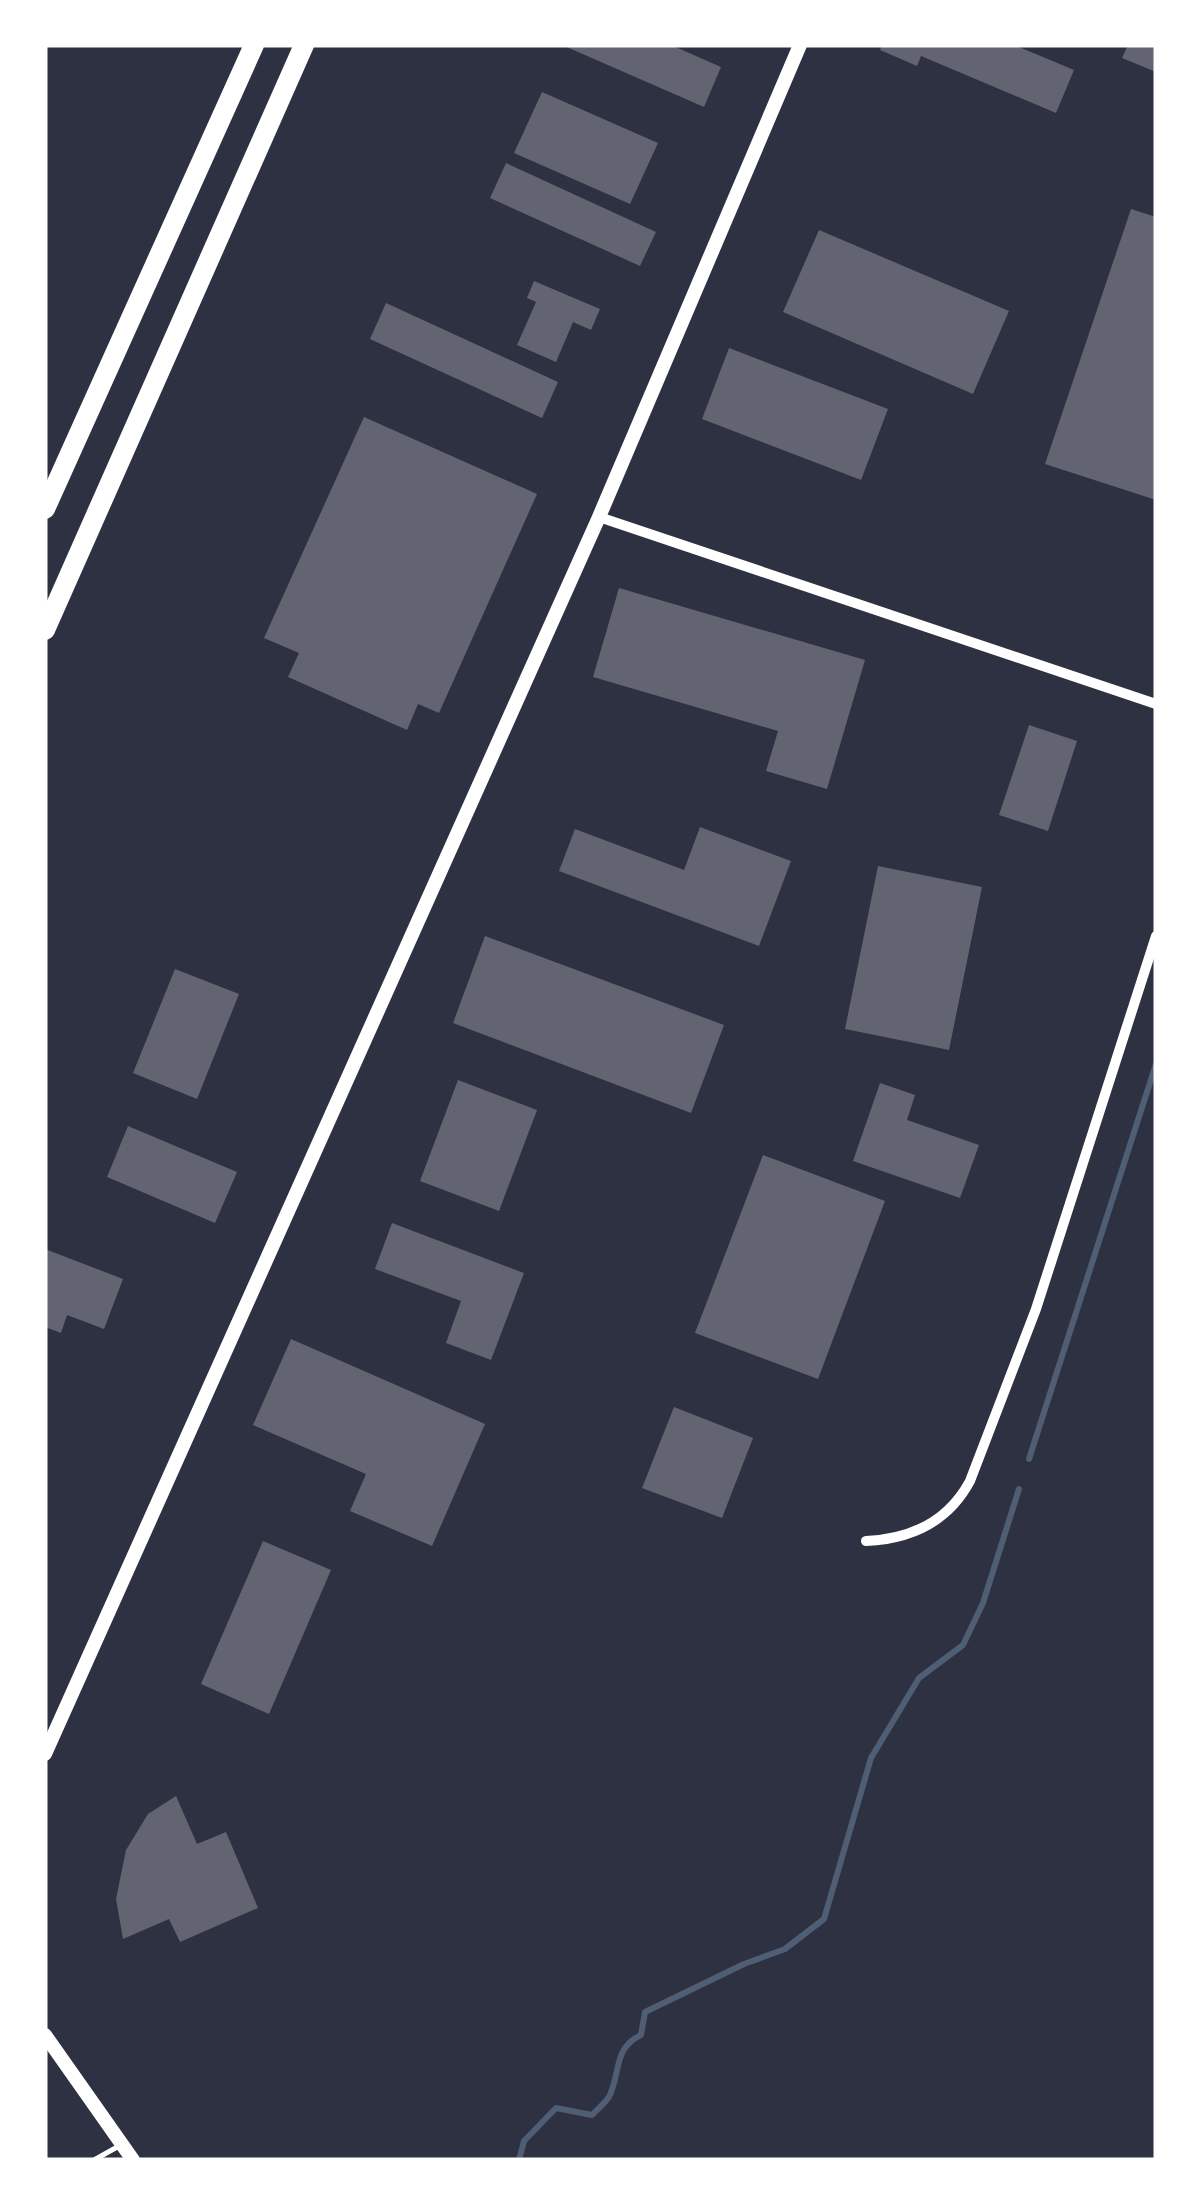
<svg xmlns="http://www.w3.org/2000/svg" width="1201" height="2205" viewBox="0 0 1201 2205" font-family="Commissioner,sans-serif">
  <rect width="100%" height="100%" fill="#2d3142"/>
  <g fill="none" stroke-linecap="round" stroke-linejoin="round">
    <path stroke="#4f5d75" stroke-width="6" d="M1029,1459L1156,1064
      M519,2160L524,2141L556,2108L592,2115C597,2110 605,2103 609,2097C621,2073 613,2048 641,2035L645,2012L744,1964L785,1949L824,1919L871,1758L919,1678L963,1645L983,1603L1019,1489"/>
  </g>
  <path fill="#626471" d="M562,45H671L721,67L704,107Z
    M882,45H1014L1074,70L1056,113L921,56L917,66L880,50Z
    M1128,45H1156V72L1122,58Z
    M542,92L658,143L630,204L514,153Z
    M506,163L656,232L640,266L490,198Z
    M1131,209L1156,217V500L1045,464Z
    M819,230L1009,311L973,394L783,312Z
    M534,281L600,309L591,330L573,322L556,362L517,345L536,302L527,298Z
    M386,303L558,382L542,418L370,339Z
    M729,348L888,409L861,480L702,419Z
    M364,417L537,494L439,713L418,704L407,730L288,677L299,653L264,638Z
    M619,588L865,660L827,789L766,771L778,731L593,677Z
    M1029,725L1077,741L1048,831L999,815Z
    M700,827L791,861L759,946L559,871L575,829L684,870Z
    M878,866L982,887L949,1050L845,1029Z
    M485,936L724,1025L691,1113L453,1023Z
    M175,969L239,994L197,1099L133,1073Z
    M458,1080L537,1110L499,1211L420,1181Z
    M880,1083L915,1095L907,1120L979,1145L960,1198L853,1161Z
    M128,1126L237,1172L215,1223L107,1177Z
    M763,1155L885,1201L818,1379L695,1333Z
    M392,1223L524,1273L491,1360L446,1343L461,1301L375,1269Z
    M45,1249L123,1279L104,1329L67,1315L61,1333L45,1327Z
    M291,1339L485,1424L432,1546L350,1511L366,1474L253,1425Z
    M674,1407L753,1438L722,1518L642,1488Z
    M263,1541L331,1570L269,1714L201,1684Z
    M176,1796L197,1844L226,1832L258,1908L180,1942L169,1919L123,1939L116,1899L126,1850L148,1814Z"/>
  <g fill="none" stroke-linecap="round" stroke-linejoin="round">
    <path stroke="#fff" stroke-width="5" d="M94,2160L119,2146"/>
    <path stroke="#fff" stroke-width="10" d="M599,517L1156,704
      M866,1541C911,1539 948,1522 970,1481L1036,1309L1156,936"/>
    <path stroke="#fff" stroke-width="14" d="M45,1754L599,517L800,45
      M45,2035L133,2160"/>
    <path stroke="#fff" stroke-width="20" d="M45,509L254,45
      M45,630L304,45"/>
  </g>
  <rect width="1201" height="2205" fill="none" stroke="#ffffff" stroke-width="95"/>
</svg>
